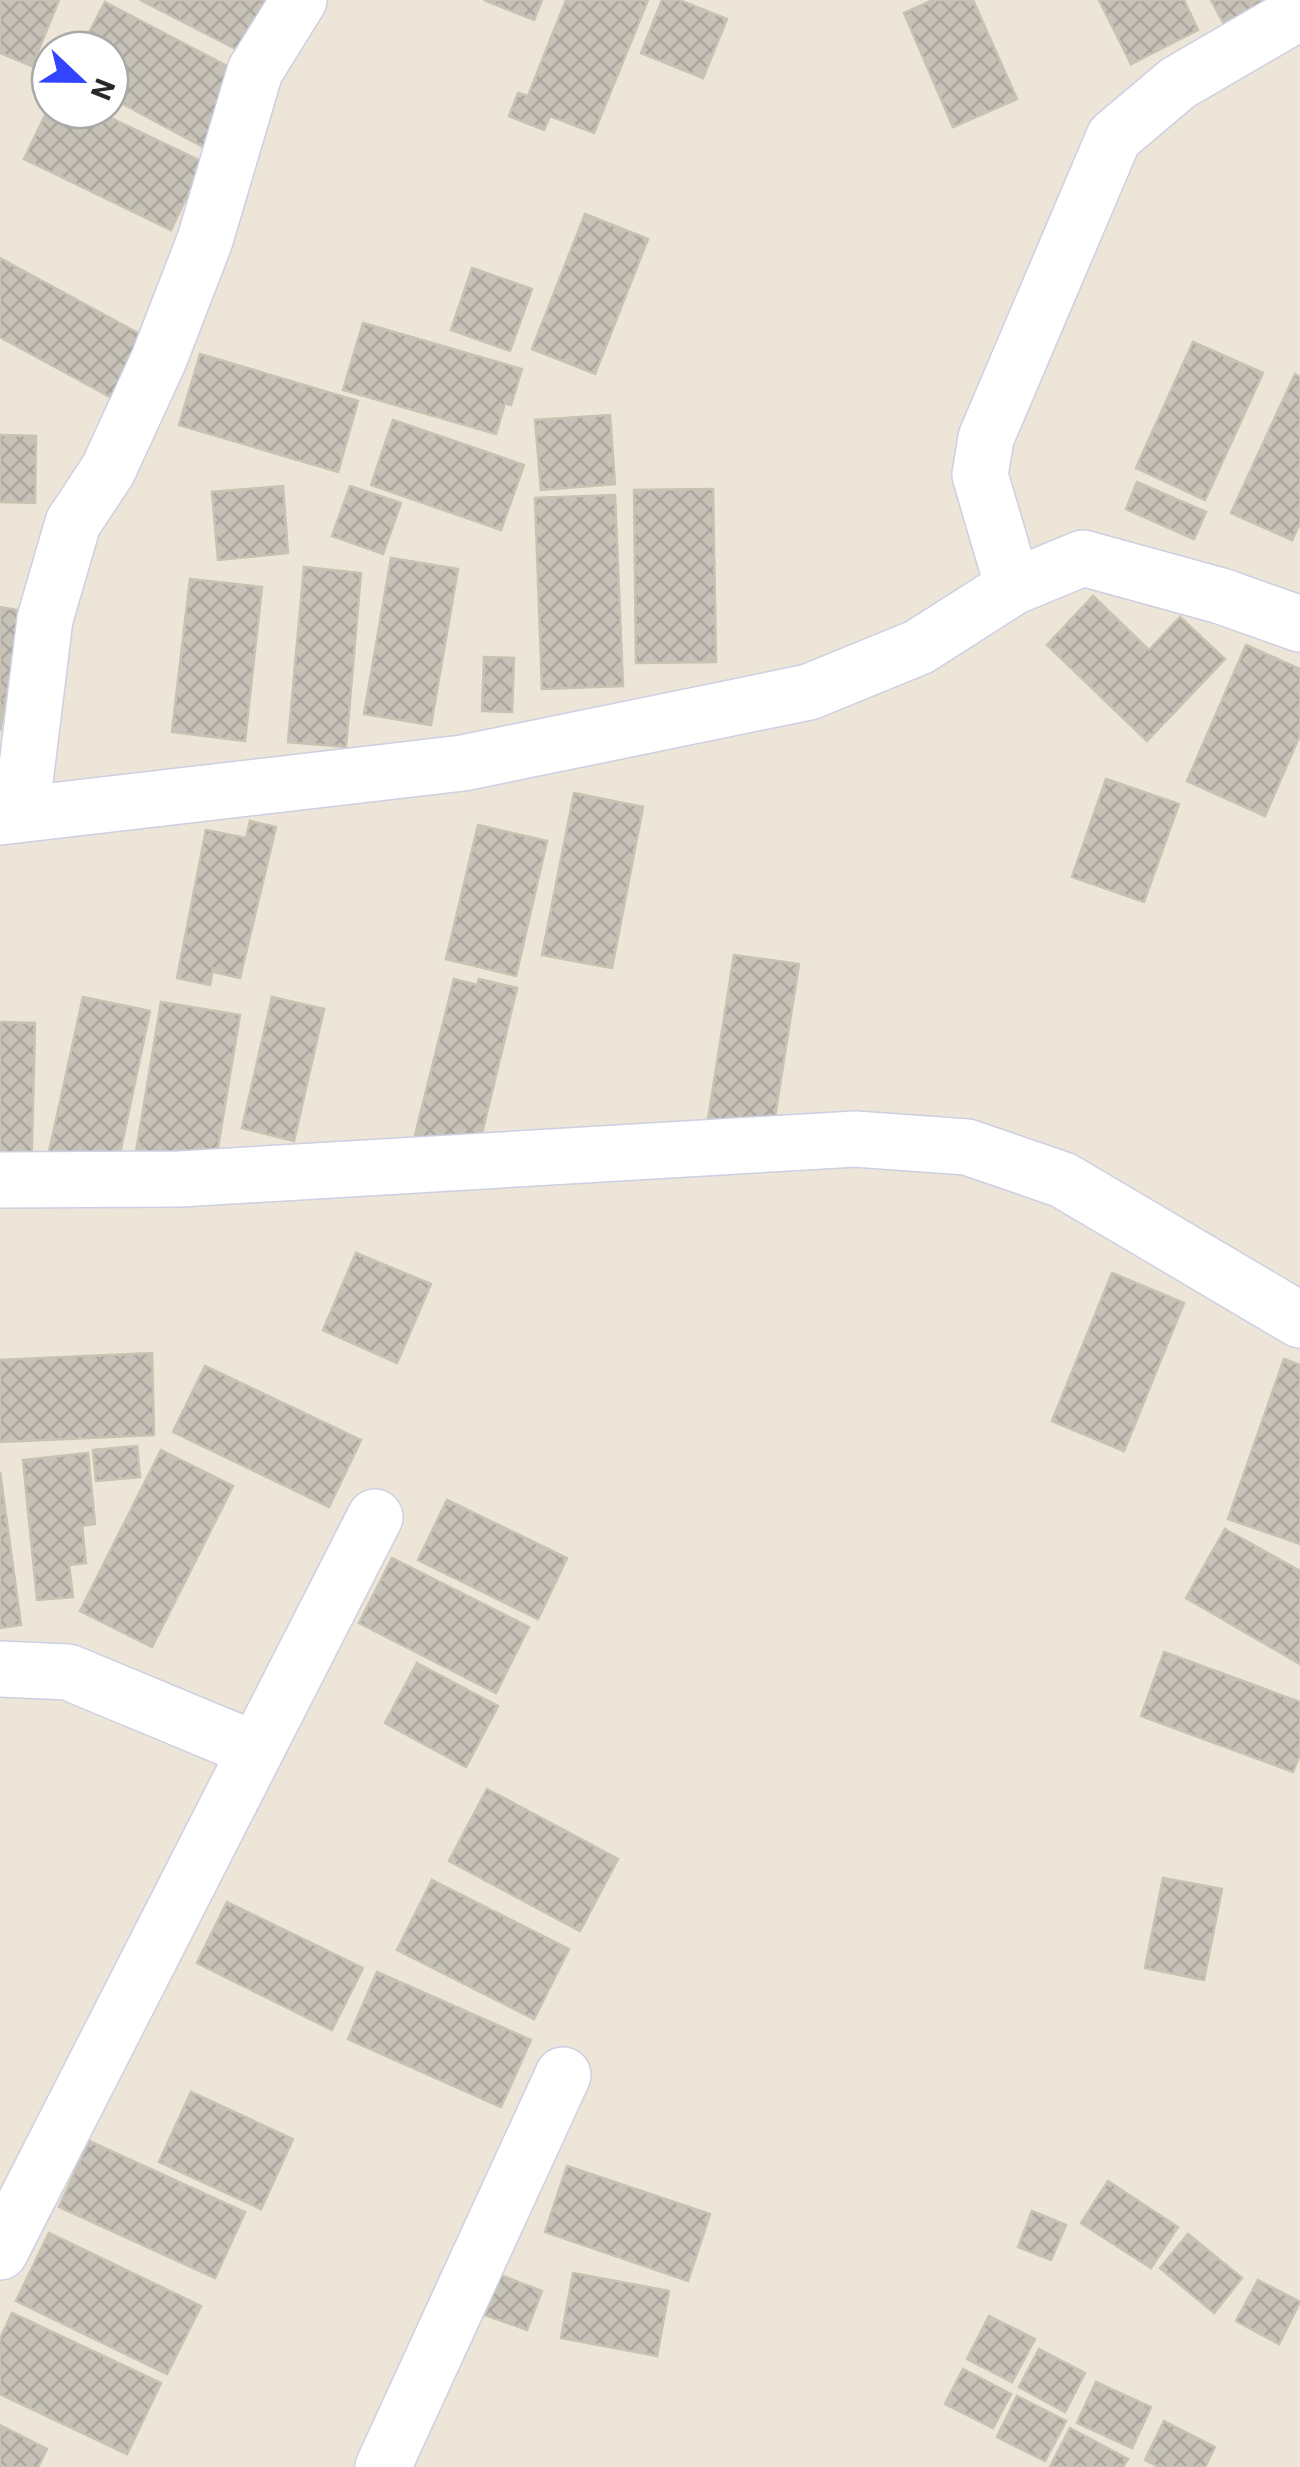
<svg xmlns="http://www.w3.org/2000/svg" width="1300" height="2467" viewBox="0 0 1300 2467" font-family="Roboto,sans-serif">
  <defs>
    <pattern id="building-cross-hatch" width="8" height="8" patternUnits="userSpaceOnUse" patternTransform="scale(2.5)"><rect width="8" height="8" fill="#c7c2b8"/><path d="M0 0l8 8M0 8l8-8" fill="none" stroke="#aba79e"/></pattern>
  </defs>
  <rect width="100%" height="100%" fill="#ece5d8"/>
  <path fill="url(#building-cross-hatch)" stroke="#c7c2b2" stroke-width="2.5" d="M0,0H59L32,66L0,53Z
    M140,0H265L240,51Z
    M484,0H542L534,20Z
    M566,0H648L594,133L550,116L544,130L509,116L518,93L528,96Z
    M662,0H679L727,19L703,78L641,53Z
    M933,0H973L1017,99L953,127L904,13Z
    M1099,0H1184L1198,30L1131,64Z
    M1211,0H1269L1224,24Z
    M105,2L244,75L205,148L110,97V50H80Z
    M50,105V110H94L203,162L171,230L24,159Z
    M585,214L648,239L595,374L532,349Z
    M0,258L169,350L136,411L0,337Z
    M472,268L532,289L510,351L451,330Z
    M363,323L522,369L511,405L505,403L496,434L343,390Z
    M1193,342L1263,373L1205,500L1136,468Z
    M200,354L358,401L338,472L179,425Z
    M1295,374L1300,377V523L1292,540L1231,513Z
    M610,415L615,484L541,490L535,420Z
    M393,420L524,465L501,530L371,485Z
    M0,435L36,436L35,503L0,502Z
    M1137,482L1206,512L1194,539L1126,509Z
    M283,486L288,553L218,560L212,492Z
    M350,486L401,503L383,554L332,536Z
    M713,489L716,662L636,663L634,490Z
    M615,495L623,686L542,689L535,498Z
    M391,558L458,569L431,725L364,714Z
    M304,567L361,573L346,747L288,742Z
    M190,579L262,587L245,741L172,732Z
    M1093,596L1149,650L1180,617L1225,659L1147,741L1047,645Z
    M0,607L22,611L0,731Z
    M1246,645L1300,669V735L1265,816L1187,781Z
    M484,657L514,658L512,712L482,711Z
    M1106,779L1179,804L1144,902L1072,877Z
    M574,793L643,807L612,968L542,955Z
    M250,821L276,827L240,978L214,972L215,969L213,968L210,985L177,978L206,830L246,838Z
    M478,825L547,841L516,976L446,959Z
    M734,955L799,964L771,1142L706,1132Z
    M454,979L477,985L479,979L517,988L478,1150L415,1135Z
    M83,997L150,1011L118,1163L45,1170Z
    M272,997L324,1009L294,1141L242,1128Z
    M161,1002L240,1015L215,1165L136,1152Z
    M0,1022L35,1023L31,1181H0Z
    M356,1253L431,1284L397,1363L323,1330Z
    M1112,1273L1184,1303L1124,1451L1052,1421Z
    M152,1353L154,1435L0,1442V1360Z
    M1284,1359L1300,1365V1544L1228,1519Z
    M205,1366L361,1440L329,1507L173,1432Z
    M137,1446L140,1477L96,1481L93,1450Z
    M161,1450L233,1486L152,1647L80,1611Z
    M88,1453L95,1524L82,1526L86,1563L69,1565L73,1597L37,1600L23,1460Z
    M0,1472L21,1625L0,1628Z
    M447,1500L567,1558L538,1619L418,1560Z
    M1225,1529L1300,1571V1664L1186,1598Z
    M392,1558L529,1627L496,1693L359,1623Z
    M1164,1652L1300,1702V1754L1293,1772L1141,1716Z
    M417,1663L498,1706L466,1767L385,1723Z
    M487,1789L618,1859L580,1931L449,1861Z
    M1163,1878L1222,1889L1204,1980L1145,1968Z
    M432,1880L569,1949L534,2019L397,1950Z
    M227,1902L363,1968L332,2030L197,1963Z
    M377,1972L531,2040L501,2107L348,2039Z
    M191,2092L293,2139L261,2209L159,2162Z
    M89,2141L245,2212L215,2278L59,2207Z
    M567,2166L710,2214L688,2281L545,2232Z
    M1108,2181L1178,2227L1151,2268L1081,2223Z
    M1032,2211L1066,2225L1051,2260L1018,2247Z
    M49,2233L201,2306L167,2374L16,2301Z
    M1188,2234L1242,2278L1214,2313L1160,2268Z
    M573,2273L669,2291L657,2356L561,2338Z
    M500,2275L542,2291L527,2330L485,2315Z
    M1258,2280L1300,2302L1279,2344L1236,2321Z
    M12,2313L161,2383L127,2454L0,2394V2339Z
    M989,2316L1035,2339L1012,2382L967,2359Z
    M1039,2349L1085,2373L1065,2412L1019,2387Z
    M963,2369L1011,2394L993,2428L945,2404Z
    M1096,2382L1151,2407L1132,2448L1077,2423Z
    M1017,2396L1066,2421L1045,2461L997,2437Z
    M1164,2421L1215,2447L1205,2467H1159L1145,2460Z
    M0,2425L47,2449L38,2467H0Z
    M1070,2428L1128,2459L1123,2467H1050Z"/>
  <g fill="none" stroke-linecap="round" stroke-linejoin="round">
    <g stroke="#cdcfe3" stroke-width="58">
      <path id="minor" d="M1013,587L980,475L986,438L1114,137L1178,83L1300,12
        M21,814L45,619L73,523L108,470L159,359L205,240L255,71L299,0
        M0,817L463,763L809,692L919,647L1013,587L1083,558L1221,596L1300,624
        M0,1180L180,1179L855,1139L967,1147L1063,1180L1300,1320
        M0,1669L68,1672L256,1750
        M0,2252L375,1517
        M383,2467L563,2075"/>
    </g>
    <use href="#minor" stroke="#fff" stroke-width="55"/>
  </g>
  <g transform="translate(80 80) rotate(112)"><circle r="48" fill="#ffffff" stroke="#a9a9a9" stroke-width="2.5"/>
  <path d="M0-8L18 38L0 25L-18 38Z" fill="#3244ff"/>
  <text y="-15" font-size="28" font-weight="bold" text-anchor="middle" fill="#282828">N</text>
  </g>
</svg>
